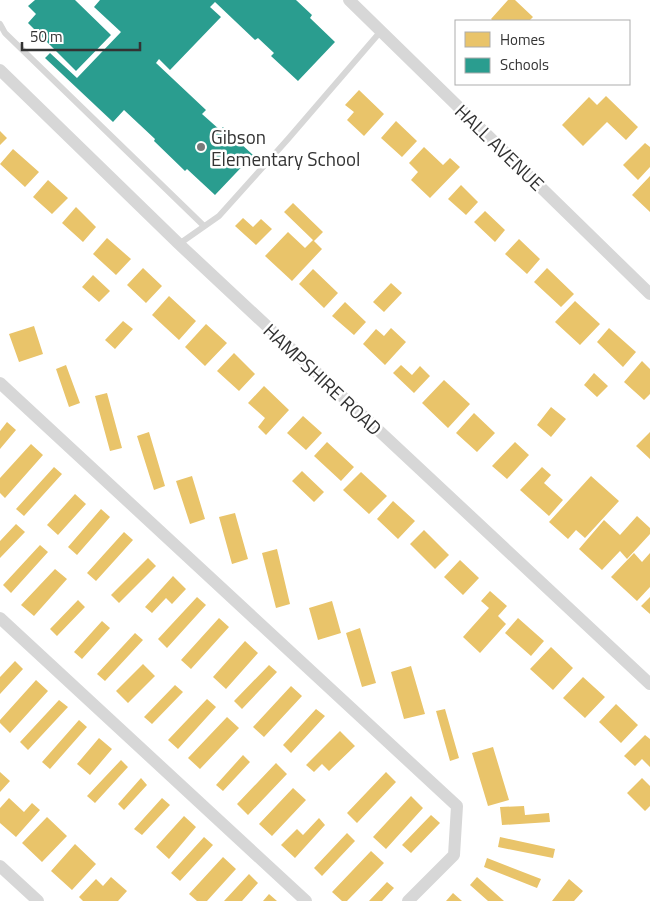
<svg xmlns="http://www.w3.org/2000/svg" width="650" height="901" viewBox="0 0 650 901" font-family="'Titillium Web',sans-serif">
  <rect width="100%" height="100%" fill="#fff"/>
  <path fill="#e9c46a" d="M508,0H515L533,17L529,21H493L491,19Z
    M359,90L384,114L364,136L347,120L354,112L345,105Z
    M606,96L638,127L626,140L607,122L583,146L562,125L589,97L597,105Z
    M396,121L417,141L402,157L381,138Z
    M0,131L7,138L0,145Z
    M645,143L650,147V167L638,180L623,165Z
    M424,147L443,165L450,158L460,167L430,198L411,180L418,172L409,163Z
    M13,149L39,172L25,187L0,164Z
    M650,176V212L632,195Z
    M48,180L68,198L52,214L33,197Z
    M461,185L478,202L466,215L448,199Z
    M293,203L323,232L314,241L284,212Z
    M76,207L96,227L83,242L62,223Z
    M485,211L505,230L495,242L474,222Z
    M243,218L253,227L261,219L272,229L256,245L235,226Z
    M288,232L305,248L313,240L322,249L292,281L265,256Z
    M107,238L131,259L116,275L93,254Z
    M519,239L540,259L527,274L505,254Z
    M143,268L162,286L146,303L127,285Z
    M547,268L574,294L561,307L534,282Z
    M313,269L338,293L324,308L299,284Z
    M93,275L110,291L99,302L82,287Z
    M391,283L402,293L384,312L373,302Z
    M169,296L196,321L179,340L152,315Z
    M575,301L600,324L580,345L555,322Z
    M345,302L366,322L354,335L332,316Z
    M123,321L133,329L115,349L105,340Z
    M206,324L227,343L205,366L185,347Z
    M34,326L43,354L19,362L9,334Z
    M391,328L406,342L385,365L363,344L376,329L384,336Z
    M609,328L636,352L623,367L597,342Z
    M234,353L255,374L239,391L217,371Z
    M642,361L650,369V394L644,400L624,382Z
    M66,365L80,403L69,407L56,369Z
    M401,365L412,375L420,366L430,376L414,393L393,373Z
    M594,373L608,386L597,397L584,385Z
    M444,380L470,404L448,428L422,403Z
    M264,386L289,410L266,435L258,427L265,418L248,403Z
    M107,393L122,448L110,451L95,396Z
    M551,407L566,419L551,437L537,425Z
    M474,413L495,433L477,452L456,433Z
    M303,416L322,433L306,450L287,433Z
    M7,422L16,430L0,449V431Z
    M149,432L165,486L154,490L137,436Z
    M650,432V459L636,446Z
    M327,442L354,467L341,481L314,456Z
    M515,442L529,455L507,479L492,466Z
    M31,444L43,455L5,498L0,493V478Z
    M54,467L62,474L24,516L16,509Z
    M542,467L551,475L544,483L563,500L549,516L520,490Z
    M302,471L324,492L314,502L292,481Z
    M361,472L387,496L369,514L343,490Z
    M192,476L205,519L190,524L176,481Z
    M591,476L619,501L585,538L576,530L568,539L549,522Z
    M75,494L86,504L58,535L47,525Z
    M393,501L415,521L398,539L377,519Z
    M101,509L110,517L77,555L68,547Z
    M235,513L248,559L232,564L219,517Z
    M637,516L650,528V534L627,559L620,551L602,570L579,549L604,520L620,535Z
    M16,524L25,532L0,558V541Z
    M424,530L449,555L435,569L410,544Z
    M124,532L133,540L96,581L87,573Z
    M40,545L48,552L11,593L3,585Z
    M277,549L290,604L276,608L262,553Z
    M634,553L642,562L650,553V587L637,601L611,577Z
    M148,558L156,566L119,603L111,595Z
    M460,560L479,578L463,595L444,577Z
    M55,569L67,579L34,616L21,605Z
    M173,576L186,589L172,604L166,598L152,613L145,607Z
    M490,591L507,606L498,616L506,624L480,653L463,637L489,608L481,601Z
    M197,597L206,605L167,648L158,639Z
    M650,597V614L641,606Z
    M78,600L85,607L57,636L50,629Z
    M332,601L341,633L318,640L309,608Z
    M219,618L229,627L191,669L181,660Z
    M518,618L544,641L531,656L505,633Z
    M102,621L110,628L82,659L74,652Z
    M360,628L376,683L362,687L346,633Z
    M135,633L143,640L105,681L97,674Z
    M245,641L258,653L226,689L213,677Z
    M551,647L573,668L553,690L530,669Z
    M15,661L23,669L0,694V677Z
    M143,664L155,676L128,703L116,691Z
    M269,665L277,672L242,709L234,701Z
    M411,666L425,714L404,719L391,672Z
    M583,677L605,697L585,718L563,698Z
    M36,680L48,691L10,733L0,723V720Z
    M175,685L183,692L152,724L144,717Z
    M291,686L302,696L264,737L253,727Z
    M207,699L216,707L178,749L168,740Z
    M59,700L68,707L28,750L20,742Z
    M616,704L638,725L621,743L599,722Z
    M316,709L325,716L291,753L283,745Z
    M445,709L459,758L450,761L436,711Z
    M227,717L239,728L200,769L188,758Z
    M79,720L87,727L50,769L42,762Z
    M340,731L355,746L329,771L322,764L314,772L306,765Z
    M645,735L650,739V767L642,759L635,766L624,756Z
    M99,738L112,749L90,775L77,764Z
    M493,747L509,800L488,806L472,753Z
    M243,755L250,762L223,791L216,785Z
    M121,760L128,767L95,803L87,796Z
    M276,763L287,774L248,815L237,804Z
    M0,772L10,781L0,792Z
    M386,772L396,782L357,823L347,813Z
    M141,778L147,785L124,810L118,804Z
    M642,778L650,786V806L645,811L627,793Z
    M293,788L306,800L272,836L259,824Z
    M411,796L423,808L386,849L373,837Z
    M9,798L24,812L32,803L40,810L16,837L0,823V808Z
    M162,798L170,805L142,835L134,829Z
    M524,806L525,815L549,813L550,822L502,825L500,807Z
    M431,815L440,823L411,853L402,845Z
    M184,816L196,827L169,859L156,847Z
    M47,817L67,836L42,862L22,843Z
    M319,818L325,825L295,858L281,845L297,829L303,835Z
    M347,833L355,841L322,876L314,868Z
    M204,837L213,845L180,881L171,873Z
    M500,837L555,849L553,858L498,847Z
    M75,844L96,864L72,890L51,871Z
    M371,851L384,863L347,901H342L332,892Z
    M223,857L236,869L207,901H197L189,894Z
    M487,858L541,879L537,888L484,867Z
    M249,874L258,883L242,901H224Z
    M111,877L127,891L118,901H83L79,897L96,879L103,886Z
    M477,877L504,901H488L470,885Z
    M569,879L583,891L574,901H552Z
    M387,882L394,888L382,901H369Z
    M453,893L462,901H446Z
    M269,894L277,901H263Z"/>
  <path fill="#2a9d8f" d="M35,0H75L111,35L76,71L28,23L36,14L28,6Z
    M100,0H296L312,15L310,18L335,42L298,81L271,56L274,53L258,38L255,40L215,2L210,7L221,17L170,70L159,59L156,63L206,110L202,114L220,130L223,127L253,155L215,195L187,169L185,171L154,141L155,139L124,110L113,122L45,58L50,53L77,78L121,32L94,7Z"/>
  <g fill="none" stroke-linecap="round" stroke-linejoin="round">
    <path stroke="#d7d7d7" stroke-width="6" d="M0,24L5,33L204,226
      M179,244L219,216L288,139L381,31"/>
    <path stroke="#d7d7d7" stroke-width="12" d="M349,0L650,294
      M0,70L179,244L650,684
      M0,383L457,806L454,855L408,901
      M0,618L306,901
      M0,866L38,901"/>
  </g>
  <circle fill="#7a7a7a" stroke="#fff" stroke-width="2" cx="201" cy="147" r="5"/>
  <g text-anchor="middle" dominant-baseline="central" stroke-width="5" stroke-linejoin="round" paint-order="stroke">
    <g font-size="19" fill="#333" stroke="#fff" text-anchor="start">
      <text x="211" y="136">Gibson<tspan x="211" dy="22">Elementary School</tspan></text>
    </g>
    <g font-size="19" fill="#333" stroke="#fff">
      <text transform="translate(500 147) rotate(44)">HALL AVENUE</text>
      <text transform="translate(323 379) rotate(43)">HAMPSHIRE ROAD</text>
    </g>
  </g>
  <rect x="455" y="20" width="175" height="65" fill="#ffffff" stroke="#adadad"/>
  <rect x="465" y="32" width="25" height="15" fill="#e9c46a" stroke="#adadad"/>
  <text x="500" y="45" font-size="15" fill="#333333">Homes</text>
  <rect x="465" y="58" width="25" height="15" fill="#2a9d8f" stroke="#adadad"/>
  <text x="500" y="70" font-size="15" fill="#333333">Schools</text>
  <path d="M22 42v8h118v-8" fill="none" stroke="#333333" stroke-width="2.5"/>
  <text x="30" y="42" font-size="15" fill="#333333" stroke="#ffffff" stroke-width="4" paint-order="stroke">50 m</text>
</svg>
